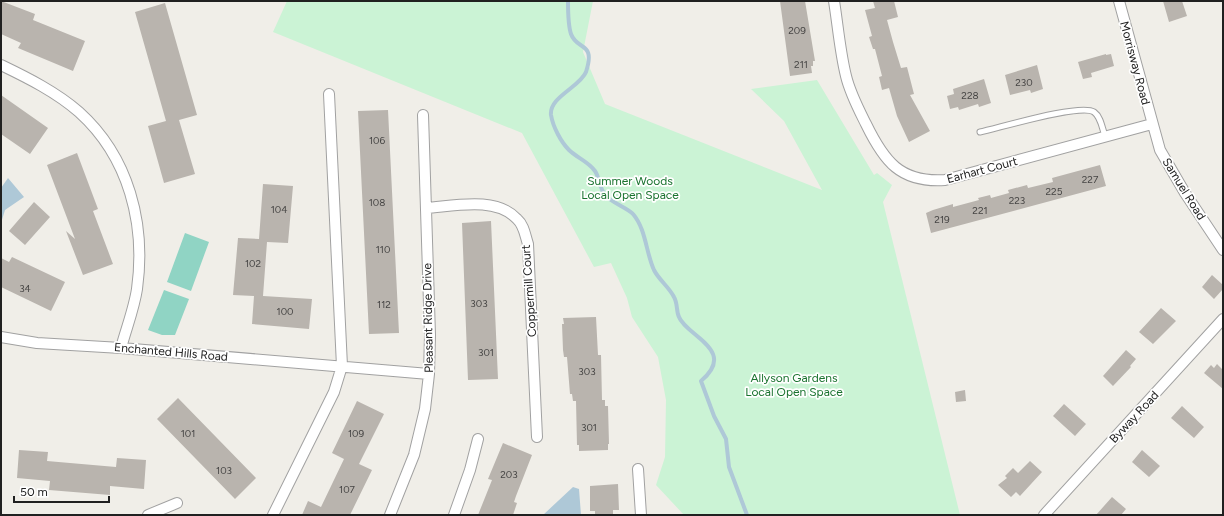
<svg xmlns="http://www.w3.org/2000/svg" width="1224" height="516" viewBox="0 0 1224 516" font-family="Figtree,sans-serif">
  <rect width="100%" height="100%" fill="#f0eee8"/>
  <path fill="#cbf3d5" d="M287,1H593L583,52L605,104L822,190L784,121L751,89L817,80L874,175L877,173L892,185L883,202L960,515H684L656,485L665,457L666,400L658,357L632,317L627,298L611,263L594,267L522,133L273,32Z"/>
  <path fill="#90d4c4" d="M185,233L209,242L191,291L167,282Z
    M164,290L189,299L175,335H162L148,330Z"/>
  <path fill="#aec8d7" d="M8,178L24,197L5,210L1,223V188Z
    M573,487L579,489L581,515H543Z"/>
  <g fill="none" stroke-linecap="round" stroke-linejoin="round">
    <path stroke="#aec8d7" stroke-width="4" d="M568,1C568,11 568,25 571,34C577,51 596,41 586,72C580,87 549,97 551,115C553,127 561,142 569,150C577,158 588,161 595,171C600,178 599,189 606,196C611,202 629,209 633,214C646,229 646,253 654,270C659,280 669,287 674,297C678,304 676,311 679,317C686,336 738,350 701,381L714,416L726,439L729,467L747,515"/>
  </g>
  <path fill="#b9b4ae" d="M1,1L35,14L33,20L85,41L73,71L18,48L21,43L1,34Z
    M780,1H805L815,61H813V66H811L812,73L790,76Z
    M873,1H894L898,17L887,20L893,42L901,68L907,67L914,94L910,95L930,131L909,142L897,116L889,88L882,90L879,77L882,76L875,49H873L869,37L872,36L865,10L875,8Z
    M1163,1H1182L1187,16L1169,22Z
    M165,3L197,115L179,120L195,174L164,183L148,126L166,121L135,12Z
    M1106,54V55L1111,54L1114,66L1091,73L1092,77L1083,79L1078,62Z
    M1037,65L1043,89L1031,93L1030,90L1010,95L1005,75Z
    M984,79L991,103L979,107L978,104L959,110L958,107L950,109L947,96L954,94L953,89Z
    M1,95L48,128L30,154L1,134Z
    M388,110L399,333L369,334L358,111Z
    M77,153L98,209L93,211L113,264L83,275L66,231L75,239L47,165Z
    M1100,165L1106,186L931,233L926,213L933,210L953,204V207L979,200L978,198L990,195L991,198L1009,193L1008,190L1027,185L1028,188L1053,182L1052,178Z
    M263,184L293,186L288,243L267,242L263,296L312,299L309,329L252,324L254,296L233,295L238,238L259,239Z
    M34,202L50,217L25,245L9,231Z
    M491,221L498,379L468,380L462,223Z
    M12,257L65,282L51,311L1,287V258L9,262Z
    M1212,275L1223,285V289L1214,299L1202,287Z
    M1161,308L1176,321L1153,344L1139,332Z
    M596,317L598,355H601L602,400H605V406H608L609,444H608V450L579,451V445H577L576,401H573L572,394H570L567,357H564L563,350L562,324H564L563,318Z
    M1126,350L1136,359L1130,366L1131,367L1113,386L1103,376Z
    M1217,364L1223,370V389L1204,373L1211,365L1214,368Z
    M965,390L966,401L956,402L955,392Z
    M178,398L256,478L235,499L157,419Z
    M357,401L384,414L359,464L372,470L350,515H302L308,501L321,507L344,459L332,453Z
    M1064,404L1086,424L1075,436L1053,416Z
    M1182,406L1204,427L1194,438L1171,418Z
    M503,443L532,455L516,496L514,502L517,503L513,515H478L492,480L488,479Z
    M19,450L48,452L47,461L116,467L117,458L146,460L144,489L110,486V495L49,490L50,481L17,478Z
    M1142,450L1160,466L1149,477L1132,462Z
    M1030,461L1042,472L1020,496L1016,492L1011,497L998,485L1007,478L1005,476L1013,468L1018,473Z
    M618,484L619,510H613V515H595V511H590V486Z
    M1112,497L1126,509L1121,515H1096Z"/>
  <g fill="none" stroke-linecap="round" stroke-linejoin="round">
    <g stroke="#a1a1a1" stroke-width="7">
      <path id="service" d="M980,132C999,128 1081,103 1094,112C1101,117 1102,128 1105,136"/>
    </g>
    <g stroke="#a1a1a1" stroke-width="12">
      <path id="minor" d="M834,1C838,26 840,52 846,76C850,93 858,108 866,124C884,161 900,183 945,180L1152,124
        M1119,1L1160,150L1185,193L1223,250
        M1,65C28,78 56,92 79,112C129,157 146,224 137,289C134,309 126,329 121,348
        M426,208C454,206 496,196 517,219C524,225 525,235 528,244L537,437
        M1,337L37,343L121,348L429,374
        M638,469L641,515
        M148,515L177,503
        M273,515L334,392L342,366L329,94
        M390,515L414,455L425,409L429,374L430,335L423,115
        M454,515L470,470L478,439
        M1044,515L1223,319"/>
    </g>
    <use href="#service" stroke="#fff" stroke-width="5"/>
    <use href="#minor" stroke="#fff" stroke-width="10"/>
  </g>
  <g text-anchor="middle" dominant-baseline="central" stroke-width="3.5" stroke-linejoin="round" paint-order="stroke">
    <g font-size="10" fill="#464544">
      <text x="797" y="30">209</text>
      <text x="801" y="64">211</text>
      <text x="1024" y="82">230</text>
      <text x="970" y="95">228</text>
      <text x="377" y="140">106</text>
      <text x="1090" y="179">227</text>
      <text x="1054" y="191">225</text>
      <text x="1017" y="200">223</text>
      <text x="377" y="202">108</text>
      <text x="279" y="209">104</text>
      <text x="980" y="210">221</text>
      <text x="942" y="219">219</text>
      <text x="383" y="249">110</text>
      <text x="253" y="263">102</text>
      <text x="25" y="288">34</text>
      <text x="479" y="303">303</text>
      <text x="384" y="304">112</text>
      <text x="285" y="311">100</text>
      <text x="486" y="352">301</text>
      <text x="587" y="371">303</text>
      <text x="589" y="427">301</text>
      <text x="188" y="433">101</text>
      <text x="356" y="433">109</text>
      <text x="224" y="470">103</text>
      <text x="509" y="474">203</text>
      <text x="347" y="489">107</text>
    </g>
    <g font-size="12" fill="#202020" stroke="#fff">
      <text transform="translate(1135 63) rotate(75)">Morrisway Road</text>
      <text transform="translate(982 170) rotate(-15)">Earhart Court</text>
      <text transform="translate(1184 189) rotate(58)">Samuel Road</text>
      <text transform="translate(529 291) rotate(-94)">Coppermill Court</text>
      <text transform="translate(428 318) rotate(-91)">Pleasant Ridge Drive</text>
      <text transform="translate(171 352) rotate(5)">Enchanted Hills Road</text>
      <text transform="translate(1134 417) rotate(-47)">Byway Road</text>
    </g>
    <g font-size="12" fill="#1a732f" stroke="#fff">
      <text x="630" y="181">Summer Woods<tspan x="630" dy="14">Local Open Space</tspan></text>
      <text x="794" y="378">Allyson Gardens<tspan x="794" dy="14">Local Open Space</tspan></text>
    </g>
  </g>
  <rect width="1224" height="516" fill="none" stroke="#202020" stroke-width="4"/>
  <path d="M14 496v6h95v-6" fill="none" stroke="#202020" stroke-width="2"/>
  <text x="20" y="496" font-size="12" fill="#202020" stroke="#ffffff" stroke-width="3" paint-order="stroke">50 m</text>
</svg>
